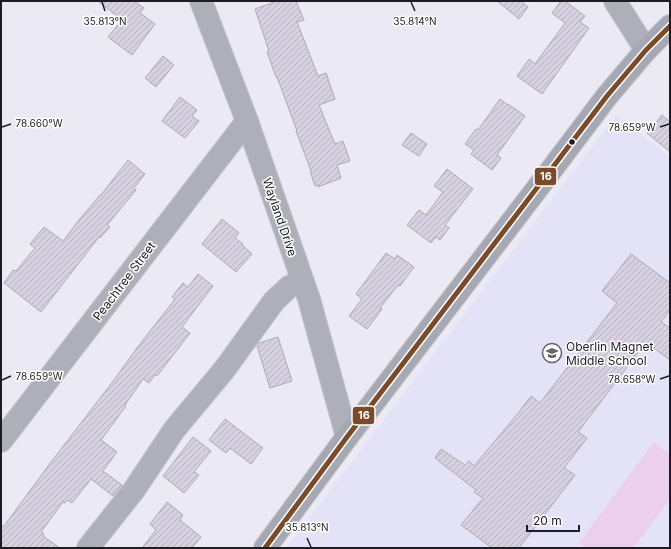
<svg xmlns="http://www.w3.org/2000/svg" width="671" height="549" viewBox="0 0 671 549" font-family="Inter,sans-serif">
  <defs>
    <pattern id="building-hatch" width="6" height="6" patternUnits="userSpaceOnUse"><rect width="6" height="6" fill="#d6d0e0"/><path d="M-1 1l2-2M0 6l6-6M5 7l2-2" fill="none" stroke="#b7b2c0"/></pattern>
  </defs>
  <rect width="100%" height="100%" fill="#eae9f4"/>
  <path fill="#e3e2f6" d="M616,115L670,157V548H286Z"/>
  <path fill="#eccfec" d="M654,442L670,455V499L633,548H586L579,543Z"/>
  <path fill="url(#building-hatch)" stroke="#adabb3" d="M98,1H134L144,8L140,13L155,24L132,55L108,37L122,20Z
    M277,1H296L304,20L297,22L318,76L326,73L335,99L319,105L335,144L343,141L350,161L337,165L341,178L318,187V185L315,186L310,171H311L296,131H297L277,77H276L267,52L269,51L255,9Z
    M497,1H521L528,7L519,19Z
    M561,1H565L585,16L580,22L589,28L542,94L517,76L529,59L535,64L565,23L552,13Z
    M163,56L174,65L156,87L145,78Z
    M180,97L197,110L192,116L199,121L185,138L162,121Z
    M500,99L508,105V104L525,116L497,155L501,158L492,170L471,154L474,150L465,144L476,129L478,130Z
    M662,115L670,122V152L647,133Z
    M411,133L427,144L419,156L402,145Z
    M128,160L145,174L134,188L136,190L107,225L110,227L100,238L99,237L41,312L4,283L13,270L16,271L35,248L30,244L44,227L63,241L79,220L100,195H101Z
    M447,169L473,189L445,225L449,228L440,240L436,237L431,243L407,225L419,210L426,215L443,192L434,186Z
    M222,219L239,233L235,238L243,244L242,245L252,254L236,272L202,244Z
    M386,253L395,259L397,255L414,267L400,286L398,285L380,308L382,309L367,329L349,316L362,299L356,294Z
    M631,254L670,283V310L661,322L670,328V360L646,342L578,432L587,438L564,468L575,475L519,548H492L461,525L483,498L474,492L476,490L435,458L441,449L465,465L469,461L474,466L519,412L531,396L540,403L617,303L602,291Z
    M198,274L213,286L182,327L190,333L157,376L155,375L149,383L143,379L125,405L126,406L101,440L117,452L103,471L122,485L113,496L91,479L72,503L67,500L65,503L63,502L41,532L44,534L43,536L60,548H1V526H4L51,462L114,380L137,348L175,299L172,297L183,283L188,287Z
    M278,337L292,381L270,388L257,346L259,343Z
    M225,419L263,448L251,464L230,448L226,453L209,440Z
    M193,437L211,451L194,472L199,475L184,493L163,476Z
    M167,502L183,515L180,520L201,537L192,548H142L156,530L150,524Z"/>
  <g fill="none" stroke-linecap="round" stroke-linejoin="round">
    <g stroke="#c6c5ce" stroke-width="24">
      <path id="minor" d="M201,1L247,121L309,299L347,437
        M615,1L646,50
        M1,441L247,121
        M88,548L134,490L174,430L224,370L274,301L289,287L302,281"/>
    </g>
    <g stroke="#c6c5ce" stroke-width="24">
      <path id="major" d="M265,548L347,437L546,177L607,96L646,50L670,26"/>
    </g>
    <use href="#minor" stroke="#aeb0b9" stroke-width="22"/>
    <use href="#major" stroke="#a6a9b3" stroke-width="22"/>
    <g stroke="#fff" stroke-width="8">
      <path id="bus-1" d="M265,548L347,437L607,96L646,50L670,26"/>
    </g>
    <use href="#bus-1" stroke="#7a4b2a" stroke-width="5"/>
  </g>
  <path fill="none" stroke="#1d1c23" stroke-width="1.5" d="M102,2L105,11M411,2L415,11M2,127L11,124M660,127L669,124M660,379L669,376M2,380L11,376M307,538L311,547"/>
  <defs>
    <g id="school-ring" transform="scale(1)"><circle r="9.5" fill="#fff" stroke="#65646c" stroke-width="1.5"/><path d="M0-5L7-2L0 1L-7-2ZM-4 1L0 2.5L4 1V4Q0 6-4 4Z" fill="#65646c"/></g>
  </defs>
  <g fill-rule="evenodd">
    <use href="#school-ring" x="552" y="353"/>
  </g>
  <circle fill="#1d1c23" stroke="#fff" stroke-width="1.5" cx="572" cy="142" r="3.5"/>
  <g text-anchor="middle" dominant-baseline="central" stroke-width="3" stroke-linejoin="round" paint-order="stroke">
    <g font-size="12" fill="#1d1c23" stroke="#fff">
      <text transform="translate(280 217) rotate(71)">Wayland Drive</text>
      <text transform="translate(124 281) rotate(-53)">Peachtree Street</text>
    </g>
    <g font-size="12" fill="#1d1c23" stroke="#fff" text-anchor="start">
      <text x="566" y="346">Oberlin Magnet<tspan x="566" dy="14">Middle School</tspan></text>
    </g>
  </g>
  <g font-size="10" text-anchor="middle" fill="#1d1c23" stroke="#fff" stroke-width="3" stroke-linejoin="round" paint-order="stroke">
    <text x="105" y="25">35.813°N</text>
    <text x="415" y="25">35.814°N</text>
    <text x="39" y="127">78.660°W</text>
    <text x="632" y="131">78.659°W</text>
    <text x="39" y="380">78.659°W</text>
    <text x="632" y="383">78.658°W</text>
    <text x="307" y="531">35.813°N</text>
  </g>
  <g stroke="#fff" stroke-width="1.5">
    <rect x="534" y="167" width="23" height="19" rx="4" fill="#7a4b2a"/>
    <rect x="352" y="406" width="23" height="19" rx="4" fill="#7a4b2a"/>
  </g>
  <g font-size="11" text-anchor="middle" font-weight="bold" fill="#fff">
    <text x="546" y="180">16</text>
    <text x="364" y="419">16</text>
  </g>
  <rect width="671" height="549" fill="none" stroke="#1d1c23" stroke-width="4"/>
  <path d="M527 525v6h52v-6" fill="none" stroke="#1d1c23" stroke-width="2"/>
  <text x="533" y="525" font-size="12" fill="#1d1c23" stroke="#ffffff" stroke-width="3" paint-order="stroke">20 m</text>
</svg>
